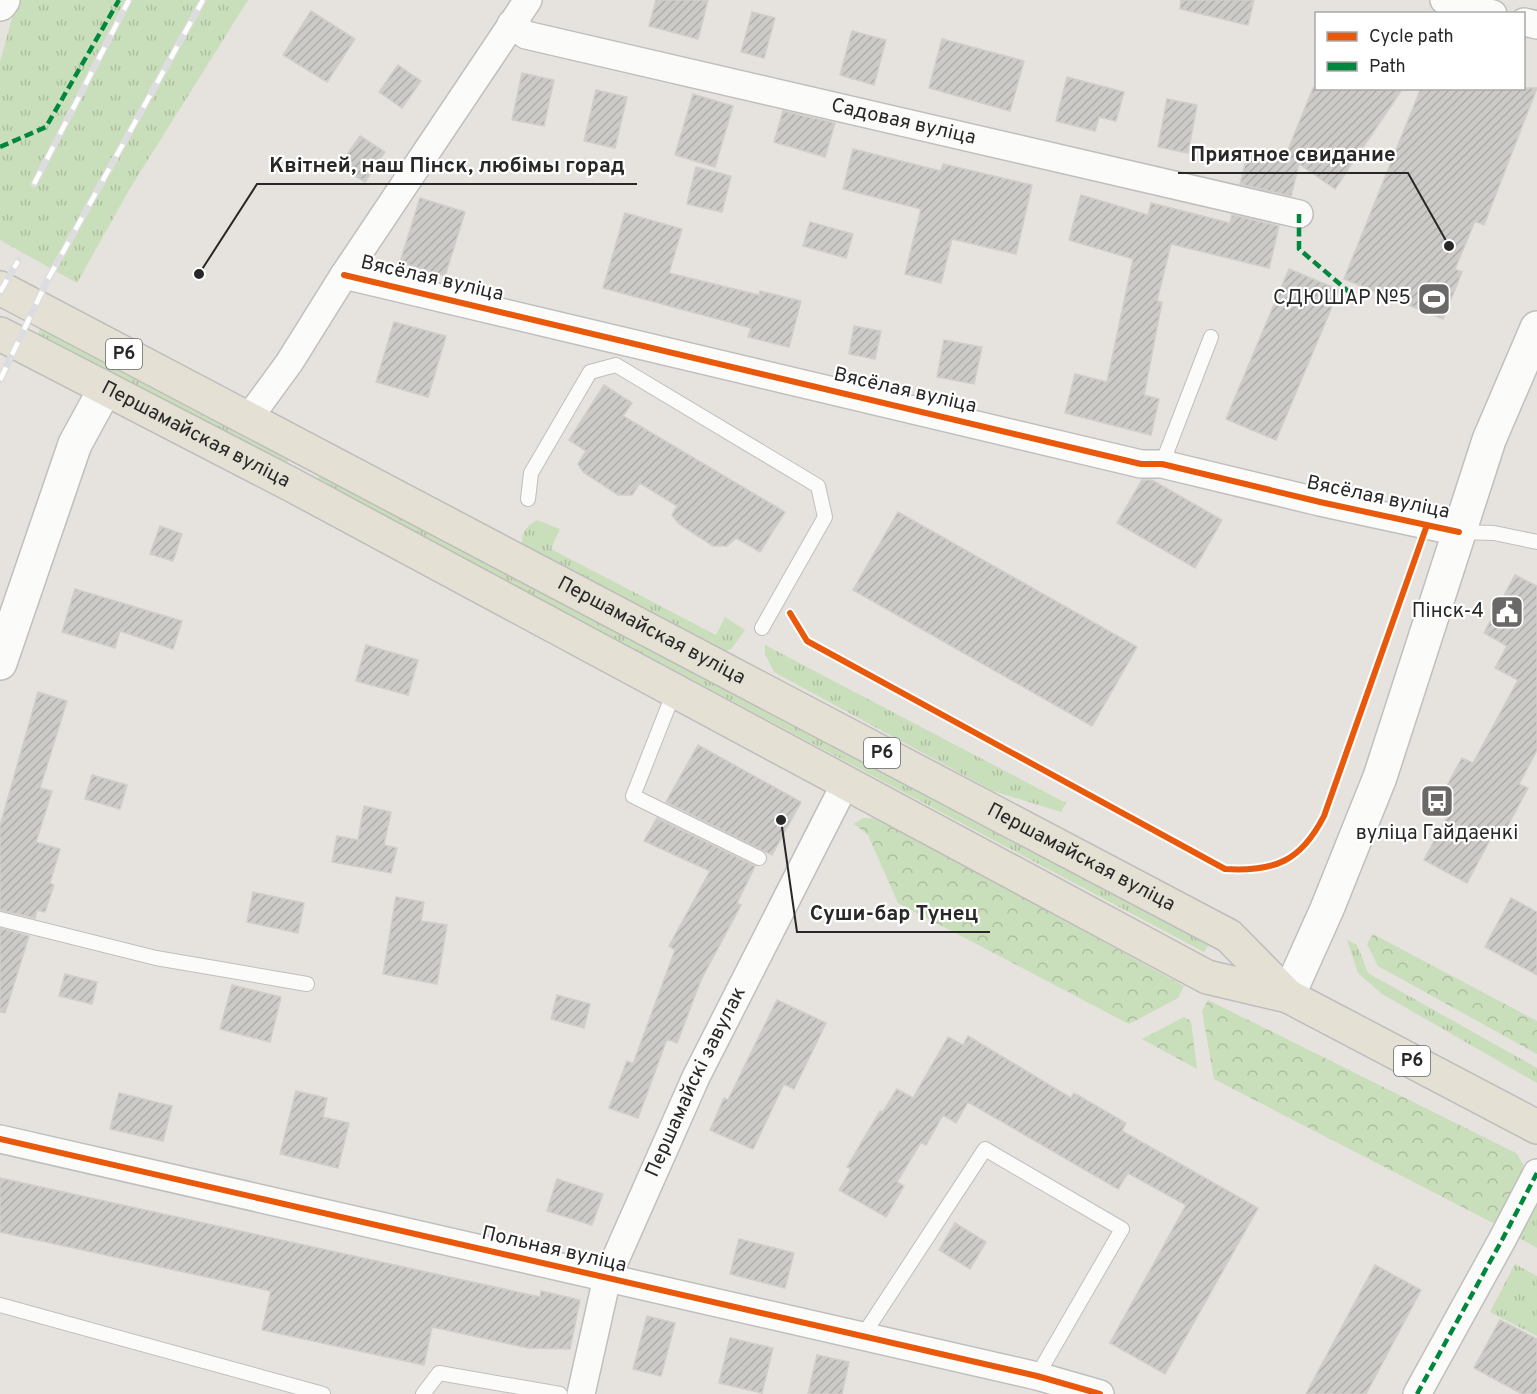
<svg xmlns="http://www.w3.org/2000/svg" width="1537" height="1394" viewBox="0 0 1537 1394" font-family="Overpass,sans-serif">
  <defs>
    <pattern id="grass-tufts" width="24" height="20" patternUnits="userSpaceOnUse" patternTransform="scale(1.5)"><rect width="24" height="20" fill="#c9deba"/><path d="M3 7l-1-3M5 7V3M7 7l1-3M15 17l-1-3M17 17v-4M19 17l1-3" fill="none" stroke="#adbea0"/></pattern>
    <pattern id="forest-crowns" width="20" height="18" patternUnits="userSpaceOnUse" patternTransform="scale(1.5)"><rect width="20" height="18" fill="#c9deba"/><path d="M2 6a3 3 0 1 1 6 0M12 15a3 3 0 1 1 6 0" fill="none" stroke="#adbea0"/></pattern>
    <pattern id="building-hatch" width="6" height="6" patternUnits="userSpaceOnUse" patternTransform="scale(1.5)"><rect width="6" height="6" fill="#cdcbc8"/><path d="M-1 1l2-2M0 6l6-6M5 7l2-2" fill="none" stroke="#b0aeac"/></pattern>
  </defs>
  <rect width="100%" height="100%" fill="#e6e2de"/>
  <path fill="url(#grass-tufts)" d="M17,0H248L129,190L77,283L0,240V62Z
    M41,327L289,459L284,468L37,336Z
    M322,471L1209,944L1204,952L317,480Z
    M537,520L560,529L551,549L716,635L725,617L745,630L731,649L722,652L523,550C520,534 524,528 537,520Z
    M765,645L1066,803L1061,812L993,791L774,672L765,654Z
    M1347,940L1357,945L1368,973L1537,1068V1083L1382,994L1358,973Z
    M1537,1194V1248L1516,1236Z
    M1515,1264L1537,1276V1336L1490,1312Z"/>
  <path fill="url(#forest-crowns)" d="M863,818L880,819L1184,986L1178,998L1129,1024L898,903L868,835L854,824Z
    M1373,934L1537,1021V1054L1378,966L1367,944Z
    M1208,1000L1516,1153L1523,1164L1522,1173L1497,1225L1214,1079L1202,1011Z
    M1184,1017L1191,1021L1197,1069L1142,1039Z"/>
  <path fill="url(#building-hatch)" stroke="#d1ceca" stroke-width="1.5" d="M656,0H708L698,39L649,26Z
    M1181,0H1254L1248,25L1180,9Z
    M311,11L355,39L327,82L283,55Z
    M752,12L775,18L764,58L741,52Z
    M852,31L886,40L874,85L840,75Z
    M942,39L1024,61L1010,111L929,88Z
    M398,65L421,81L402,108L379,92Z
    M522,73L554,80L544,126L512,120Z
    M1067,77L1124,92L1116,121L1099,117L1095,131L1056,121Z
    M1313,88H1403L1335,189L1299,164L1291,196L1240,184L1249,149L1293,160L1286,155Z
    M1421,88H1537L1484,225L1475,221L1455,269L1462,272L1443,319L1344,279Z
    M596,90L627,97L615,148L584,141Z
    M693,94L733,106L715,167L675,155Z
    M1167,99L1197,105L1188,153L1158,147Z
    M783,111L835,123L825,157L774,142Z
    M360,136L385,152L365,182L339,166Z
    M853,149L941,171L943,164L1032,185L1016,254L952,239L941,283L905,274L921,209L843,189Z
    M696,167L731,176L722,212L687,204Z
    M1081,195L1148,215L1151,203L1230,223L1232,215L1279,226L1269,268L1171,244L1157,301L1162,302L1144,395L1159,399L1151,435L1065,413L1075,374L1107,382L1133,259L1069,240Z
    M420,198L465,212L445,276L400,262Z
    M625,213L682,229L669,273L759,295L760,291L801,301L789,347L748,337L751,328L603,288Z
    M810,222L853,234L846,258L803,246Z
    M1289,269L1339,290L1276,440L1226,419Z
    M394,322L446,336L428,397L376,382Z
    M854,326L881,331L875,359L849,354Z
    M944,340L982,347L974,384L937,377Z
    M604,385L632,403L623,416L785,512L760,552L736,538L727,546H713L679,524L672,515L677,506L640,483L632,495H618L583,472L578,464L586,451L569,440Z
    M1142,480H1152L1222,520L1195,568L1117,523Z
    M898,512L1137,647L1092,726L853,590Z
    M160,526L182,534L173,561L150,554Z
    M1515,575L1537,586V750L1519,784L1528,788L1500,840L1492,836L1467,883L1424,860L1450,811L1437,804L1462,758L1473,763L1518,680L1495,668L1507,646L1484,633Z
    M75,589L182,621L173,649L120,631L115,648L62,632Z
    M366,645L418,660L408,695L356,681Z
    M38,692L67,701L40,788L52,791L36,842L60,849L50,883L54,885L45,912L37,910L35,918L0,910V826Z
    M698,745L801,802L772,855L666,802Z
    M92,775L127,785L120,809L85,799Z
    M364,806L391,812L384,845L397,848L391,873L332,862L337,836L358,840Z
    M657,818L755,866L737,903L741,905L701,980L677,1043L667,1039L638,1118L609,1108L627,1061L633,1064L675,950L669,946L710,871L644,841Z
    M253,892L304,903L298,933L247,922Z
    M396,897L424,902L421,921L447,925L437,984L383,974Z
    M1511,898L1537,912V975L1485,947Z
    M0,928L29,936L5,1013L0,1012Z
    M65,974L97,982L92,1004L59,996Z
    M232,985L281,997L270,1042L220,1029Z
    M557,995L590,1004L584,1028L551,1019Z
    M777,1000L826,1023L794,1089L784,1084L753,1149L710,1130L724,1098L728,1100Z
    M968,1036L1071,1098L1074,1093L1126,1123L1122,1131L1258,1208L1165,1374L1110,1343L1186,1205L1128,1173L1118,1189L968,1102L956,1123L943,1115L926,1145L921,1142L897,1182L904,1186L886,1217L839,1190L851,1169L847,1167L880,1111L882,1113L897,1089L913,1098L948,1037L963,1045Z
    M296,1091L327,1098L323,1117L349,1123L338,1168L280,1154Z
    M119,1093L172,1106L163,1141L110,1129Z
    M0,1178L540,1297L541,1291L580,1300L570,1349L528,1348L432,1327L424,1365L262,1330L271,1291L0,1232Z
    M557,1179L603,1194L592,1225L547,1211Z
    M955,1223L986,1242L970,1269L939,1250Z
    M739,1239L794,1253L785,1288L730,1274Z
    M1375,1265L1421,1290L1366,1394H1306Z
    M647,1316L675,1323L661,1376L633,1369Z
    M1500,1320L1537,1339V1394H1522L1474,1368Z
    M730,1338L773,1348L762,1393L719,1383Z
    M817,1355L849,1362L842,1394H808Z"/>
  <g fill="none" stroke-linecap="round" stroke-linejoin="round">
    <g stroke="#c0bfbf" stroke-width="16">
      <path id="service" d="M1162,464L1211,337
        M528,499L531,473L590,372L616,365L818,486L825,517L762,628
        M1459,532L1494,533L1537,542
        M674,692L633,796L759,858
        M0,919L156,958L307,984
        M0,1305L323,1394
        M862,1337L985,1149L1122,1229L1037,1376
        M423,1394L439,1373L560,1394"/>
    </g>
    <g stroke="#c0bfbf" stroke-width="30">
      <g id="minor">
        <path d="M1444,0L1493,14"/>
        <path d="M1524,22L1537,25"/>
        <path id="s1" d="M511,24L526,35L1299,214"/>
        <path d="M344,275L1141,464H1162L1320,502L1459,532"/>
        <path d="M248,419L289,363L344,275L528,0"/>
        <path d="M0,1139L1037,1376L1100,1394"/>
        <path id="s2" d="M581,1394L607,1278L696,1077L845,784"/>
        <path d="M1417,1394L1502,1240L1537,1173"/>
      </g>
    </g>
    <g stroke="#c0bfbf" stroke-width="36">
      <path id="tertiary" d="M0,4L3,0
        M1288,996L1327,909L1380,777L1489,440L1537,328"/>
    </g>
    <g stroke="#c0bfbf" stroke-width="36">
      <path id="secondary" d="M0,663L75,444L105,389"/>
    </g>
    <g stroke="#bfbdbc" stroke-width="36">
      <g id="primary">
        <path id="s3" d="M0,288L1229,936L1288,996"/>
        <path id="s4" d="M0,334L292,485L1207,977L1288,996L1537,1127"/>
      </g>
    </g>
    <use href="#service" stroke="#fbfbfa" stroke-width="14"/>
    <use href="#minor" stroke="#fbfbfa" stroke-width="27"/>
    <use href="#tertiary" stroke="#fbfbfa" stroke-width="33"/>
    <use href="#secondary" stroke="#fbfbfa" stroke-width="33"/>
    <use href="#primary" stroke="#e4e0d4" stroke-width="33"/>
    <g stroke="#dddcde" stroke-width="7">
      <path id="rail" d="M34,184L129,0
        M0,292L18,261
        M0,380L48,279L203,0"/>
    </g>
    <use href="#rail" stroke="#fff" stroke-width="4.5" stroke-dasharray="14" stroke-linecap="butt"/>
    <path stroke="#00873e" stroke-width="4.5" stroke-dasharray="9 4.5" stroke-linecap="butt" d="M0,147L46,127L119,0
      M1299,214V249L1355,297
      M1417,1394L1502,1240L1537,1173"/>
    <g stroke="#fff" stroke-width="10">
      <path id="cycleway" d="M344,275L1141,464H1162L1320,502L1459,532
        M790,613L807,641L1225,869C1275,872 1301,861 1324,816L1427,525
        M0,1139L1037,1376L1100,1394"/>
    </g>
    <use href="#cycleway" stroke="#e8590c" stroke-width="6"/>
  </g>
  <defs>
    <g id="stadium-square" transform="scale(1.725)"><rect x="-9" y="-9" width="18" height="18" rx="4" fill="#6a6968" stroke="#fff"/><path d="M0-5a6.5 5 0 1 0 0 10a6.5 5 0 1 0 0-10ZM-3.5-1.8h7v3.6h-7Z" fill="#fff"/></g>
    <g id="civic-square" transform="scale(1.725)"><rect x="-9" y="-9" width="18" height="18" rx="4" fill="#6a6968" stroke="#fff"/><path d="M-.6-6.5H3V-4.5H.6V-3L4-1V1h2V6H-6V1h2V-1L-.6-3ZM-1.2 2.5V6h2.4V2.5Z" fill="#fff"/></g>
    <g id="bus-square" transform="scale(1.725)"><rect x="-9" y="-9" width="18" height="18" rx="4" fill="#6a6968" stroke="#fff"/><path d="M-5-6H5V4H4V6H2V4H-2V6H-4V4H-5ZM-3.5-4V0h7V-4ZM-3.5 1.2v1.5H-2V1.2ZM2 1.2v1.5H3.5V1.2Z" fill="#fff"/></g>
  </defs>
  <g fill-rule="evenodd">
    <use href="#stadium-square" x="1434" y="299"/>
    <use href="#civic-square" x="1507" y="612"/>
    <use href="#bus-square" x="1437" y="801"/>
  </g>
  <g text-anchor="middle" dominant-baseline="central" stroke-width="4.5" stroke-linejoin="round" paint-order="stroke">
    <g fill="#fff" stroke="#686868" stroke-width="1.5">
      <rect x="106" y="339" width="36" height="30" rx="4.5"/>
      <rect x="864" y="738" width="36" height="30" rx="4.5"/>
      <rect x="1394" y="1046" width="36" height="30" rx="4.5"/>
    </g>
    <g font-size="18" font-weight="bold" fill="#282828">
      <text x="124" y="354">Р6</text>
      <text x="882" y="753">Р6</text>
      <text x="1412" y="1061">Р6</text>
    </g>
    <g font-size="20" fill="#282828" stroke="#fff">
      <text stroke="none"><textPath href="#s1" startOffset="406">Садовая вуліца</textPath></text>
      <text transform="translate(432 279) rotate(13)">Вясёлая вуліца</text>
      <text transform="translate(905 391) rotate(13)">Вясёлая вуліца</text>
      <text stroke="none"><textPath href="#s4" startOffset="220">Першамайская вуліца</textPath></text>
      <text transform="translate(1378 498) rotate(12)">Вясёлая вуліца</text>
      <text stroke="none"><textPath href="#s3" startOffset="736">Першамайская вуліца</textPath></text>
      <text stroke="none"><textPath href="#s3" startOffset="1222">Першамайская вуліца</textPath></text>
      <text stroke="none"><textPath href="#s2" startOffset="334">Першамайскі завулак</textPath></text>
      <text transform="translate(554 1250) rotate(13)">Польная вуліца</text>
    </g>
    <g font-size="20" fill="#282828" stroke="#fff" text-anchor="end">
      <text x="1411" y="299">СДЮШАР №5</text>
      <text x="1484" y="612">Пінск-4</text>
      <text x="1437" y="834" text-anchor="middle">вуліца Гайдаенкі</text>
    </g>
  </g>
  <path fill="none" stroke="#282828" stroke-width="2" d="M1449 246L1408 173H1178M199 274L257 184H637M781 820L797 932H990"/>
  <g fill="#282828" stroke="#fff" stroke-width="2">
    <circle cx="1449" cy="246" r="6"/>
    <circle cx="199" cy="274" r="6"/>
    <circle cx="781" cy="820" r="6"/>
  </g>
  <g font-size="21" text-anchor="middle" font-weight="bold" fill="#282828" stroke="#fff" stroke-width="4.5" stroke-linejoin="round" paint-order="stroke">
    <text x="1293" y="161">Приятное свидание</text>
    <text x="447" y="172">Квітней, наш Пінск, любімы горад</text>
    <text x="894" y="920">Суши-бар Тунец</text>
  </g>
  <rect x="1315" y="12" width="210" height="78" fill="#ffffff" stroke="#a9a9a9" stroke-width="1.5"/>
  <rect x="1327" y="32" width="30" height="9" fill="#e8590c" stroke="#a9a9a9" stroke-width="1.5"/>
  <text x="1369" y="42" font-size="18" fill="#282828">Cycle path</text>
  <rect x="1327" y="62" width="30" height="9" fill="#00873e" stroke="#a9a9a9" stroke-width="1.5"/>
  <text x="1369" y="72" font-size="18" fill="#282828">Path</text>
</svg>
